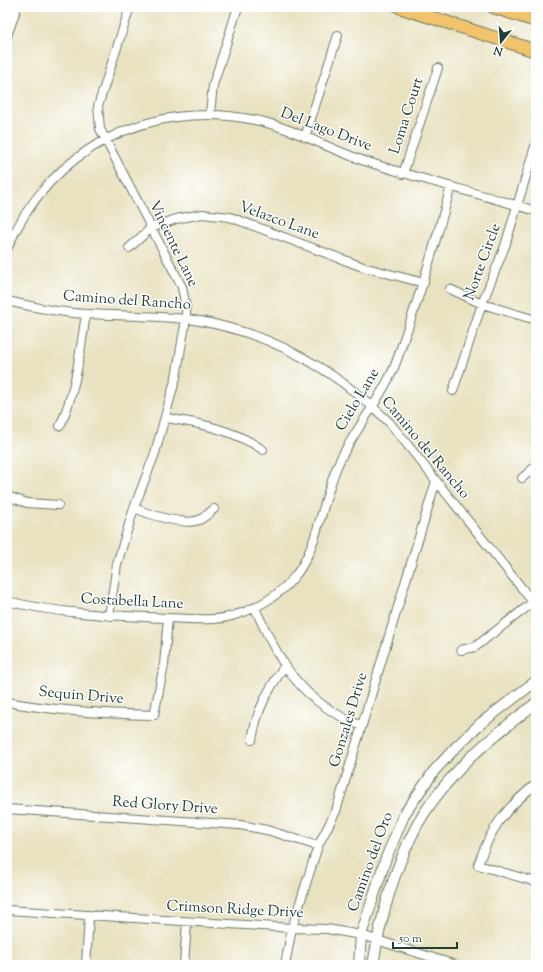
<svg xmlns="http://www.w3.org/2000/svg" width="543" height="972" viewBox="0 0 543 972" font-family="'Sorts Mill Goudy',serif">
  <rect width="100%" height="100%" fill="#fff"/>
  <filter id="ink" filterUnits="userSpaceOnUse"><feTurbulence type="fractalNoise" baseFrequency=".025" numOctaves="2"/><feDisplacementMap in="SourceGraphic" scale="8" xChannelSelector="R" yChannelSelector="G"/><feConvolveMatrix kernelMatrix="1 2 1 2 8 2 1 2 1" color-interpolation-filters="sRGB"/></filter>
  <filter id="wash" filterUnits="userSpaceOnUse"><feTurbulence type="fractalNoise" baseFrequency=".012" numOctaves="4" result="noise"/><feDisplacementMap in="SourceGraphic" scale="16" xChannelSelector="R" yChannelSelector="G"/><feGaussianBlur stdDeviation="0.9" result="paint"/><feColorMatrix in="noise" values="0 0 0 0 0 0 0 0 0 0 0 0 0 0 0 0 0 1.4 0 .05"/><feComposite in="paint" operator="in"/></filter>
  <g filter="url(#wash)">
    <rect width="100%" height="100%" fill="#e9e2c1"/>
  </g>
  <g filter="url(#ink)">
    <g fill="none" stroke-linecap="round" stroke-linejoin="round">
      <g stroke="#667765" stroke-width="10">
        <path id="minor" d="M7,36L17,7
          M210,114L213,85L238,7
          M305,137L338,35
          M403,174L438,68
          M129,248L151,228L176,219L202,214L230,217L363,267L424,283
          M7,249C49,149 150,98 255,120C294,128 330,150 368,162C423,180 480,194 536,211
          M450,289L482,304L536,320
          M7,301C34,307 61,313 88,314C120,316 153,315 185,319C200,320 215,324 230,328C292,345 344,378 390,423L536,606
          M453,391L482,304L505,246L536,143
          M166,418C199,423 235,430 263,450
          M60,426C76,391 80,352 86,314
          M522,478L536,466
          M7,496L27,503L58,505
          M134,508C148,514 184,526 199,520C204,518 209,513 214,509
          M7,601C59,614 113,616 166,618C187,618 211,622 232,616C256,609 279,596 295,576C319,547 323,493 341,458C355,431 374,407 388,380C396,367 400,350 405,336C423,287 437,237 451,186
          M255,608C280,664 302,703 362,726
          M109,616L117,564L134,508L155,453L176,377L186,319V308L182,287L100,129L98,106L130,7
          M461,650L475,647L536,600
          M7,702C56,711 104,714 154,715L164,665L168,618
          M252,740C257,708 268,691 285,665
          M536,784C505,809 491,827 478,865L536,882
          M7,809L240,825L267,830L318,846
          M7,910L292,928L327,929L361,935L456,965
          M86,965L89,915
          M184,965L187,922
          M285,965L292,928L318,846L336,811L436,481"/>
      </g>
      <g stroke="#667765" stroke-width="12">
        <path id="tertiary" d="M359,965L361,935L386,858L405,813L434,771L455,748L480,724L536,681
          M373,965C380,920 394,870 415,829C427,806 446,783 464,764C486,741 512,722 536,703"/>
      </g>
      <g stroke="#667765" stroke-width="14">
        <path id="primary" d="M399,7L536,51
          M493,7L536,21"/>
      </g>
      <use href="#minor" stroke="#fff" stroke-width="8"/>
      <use href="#tertiary" stroke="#fff" stroke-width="10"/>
      <use href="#primary" stroke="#f2c36a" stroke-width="12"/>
    </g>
  </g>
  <g text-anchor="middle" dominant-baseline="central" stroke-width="3" stroke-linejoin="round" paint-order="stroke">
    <g font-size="15" fill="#1f3d34" stroke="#fff">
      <text transform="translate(407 116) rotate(-72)">Loma Court</text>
      <text transform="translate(326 130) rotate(21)">Del Lago Drive</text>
      <text transform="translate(279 221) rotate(20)">Velazco Lane</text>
      <text transform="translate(173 244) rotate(64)">Vincente Lane</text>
      <text transform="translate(483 262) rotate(-70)">Norte Circle</text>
      <text transform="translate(127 301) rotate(4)">Camino del Rancho</text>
      <text transform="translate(358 400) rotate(-59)">Cielo Lane</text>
      <text transform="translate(425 448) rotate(50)">Camino del Rancho</text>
      <text transform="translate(132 602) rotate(3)">Costabella Lane</text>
      <text transform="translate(81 696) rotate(5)">Sequin Drive</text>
      <text transform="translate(349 720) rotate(-73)">Gonzales Drive</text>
      <text transform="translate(165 806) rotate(4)">Red Glory Drive</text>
      <text transform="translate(371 862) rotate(-70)">Camino del Oro</text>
      <text transform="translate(235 910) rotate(3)">Crimson Ridge Drive</text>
    </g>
  </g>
  <rect width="543" height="972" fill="none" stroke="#fff" stroke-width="24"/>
  <g transform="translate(501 42) rotate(197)" stroke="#ffffff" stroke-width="3" paint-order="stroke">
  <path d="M0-3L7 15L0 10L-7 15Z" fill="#1f3d34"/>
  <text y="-6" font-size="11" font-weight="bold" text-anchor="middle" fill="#1f3d34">N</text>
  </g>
  <path d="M393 942v6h64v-6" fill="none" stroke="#1f3d34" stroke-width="2"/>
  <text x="399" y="942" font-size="12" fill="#1f3d34" stroke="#ffffff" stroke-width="3" paint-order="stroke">50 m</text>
</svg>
